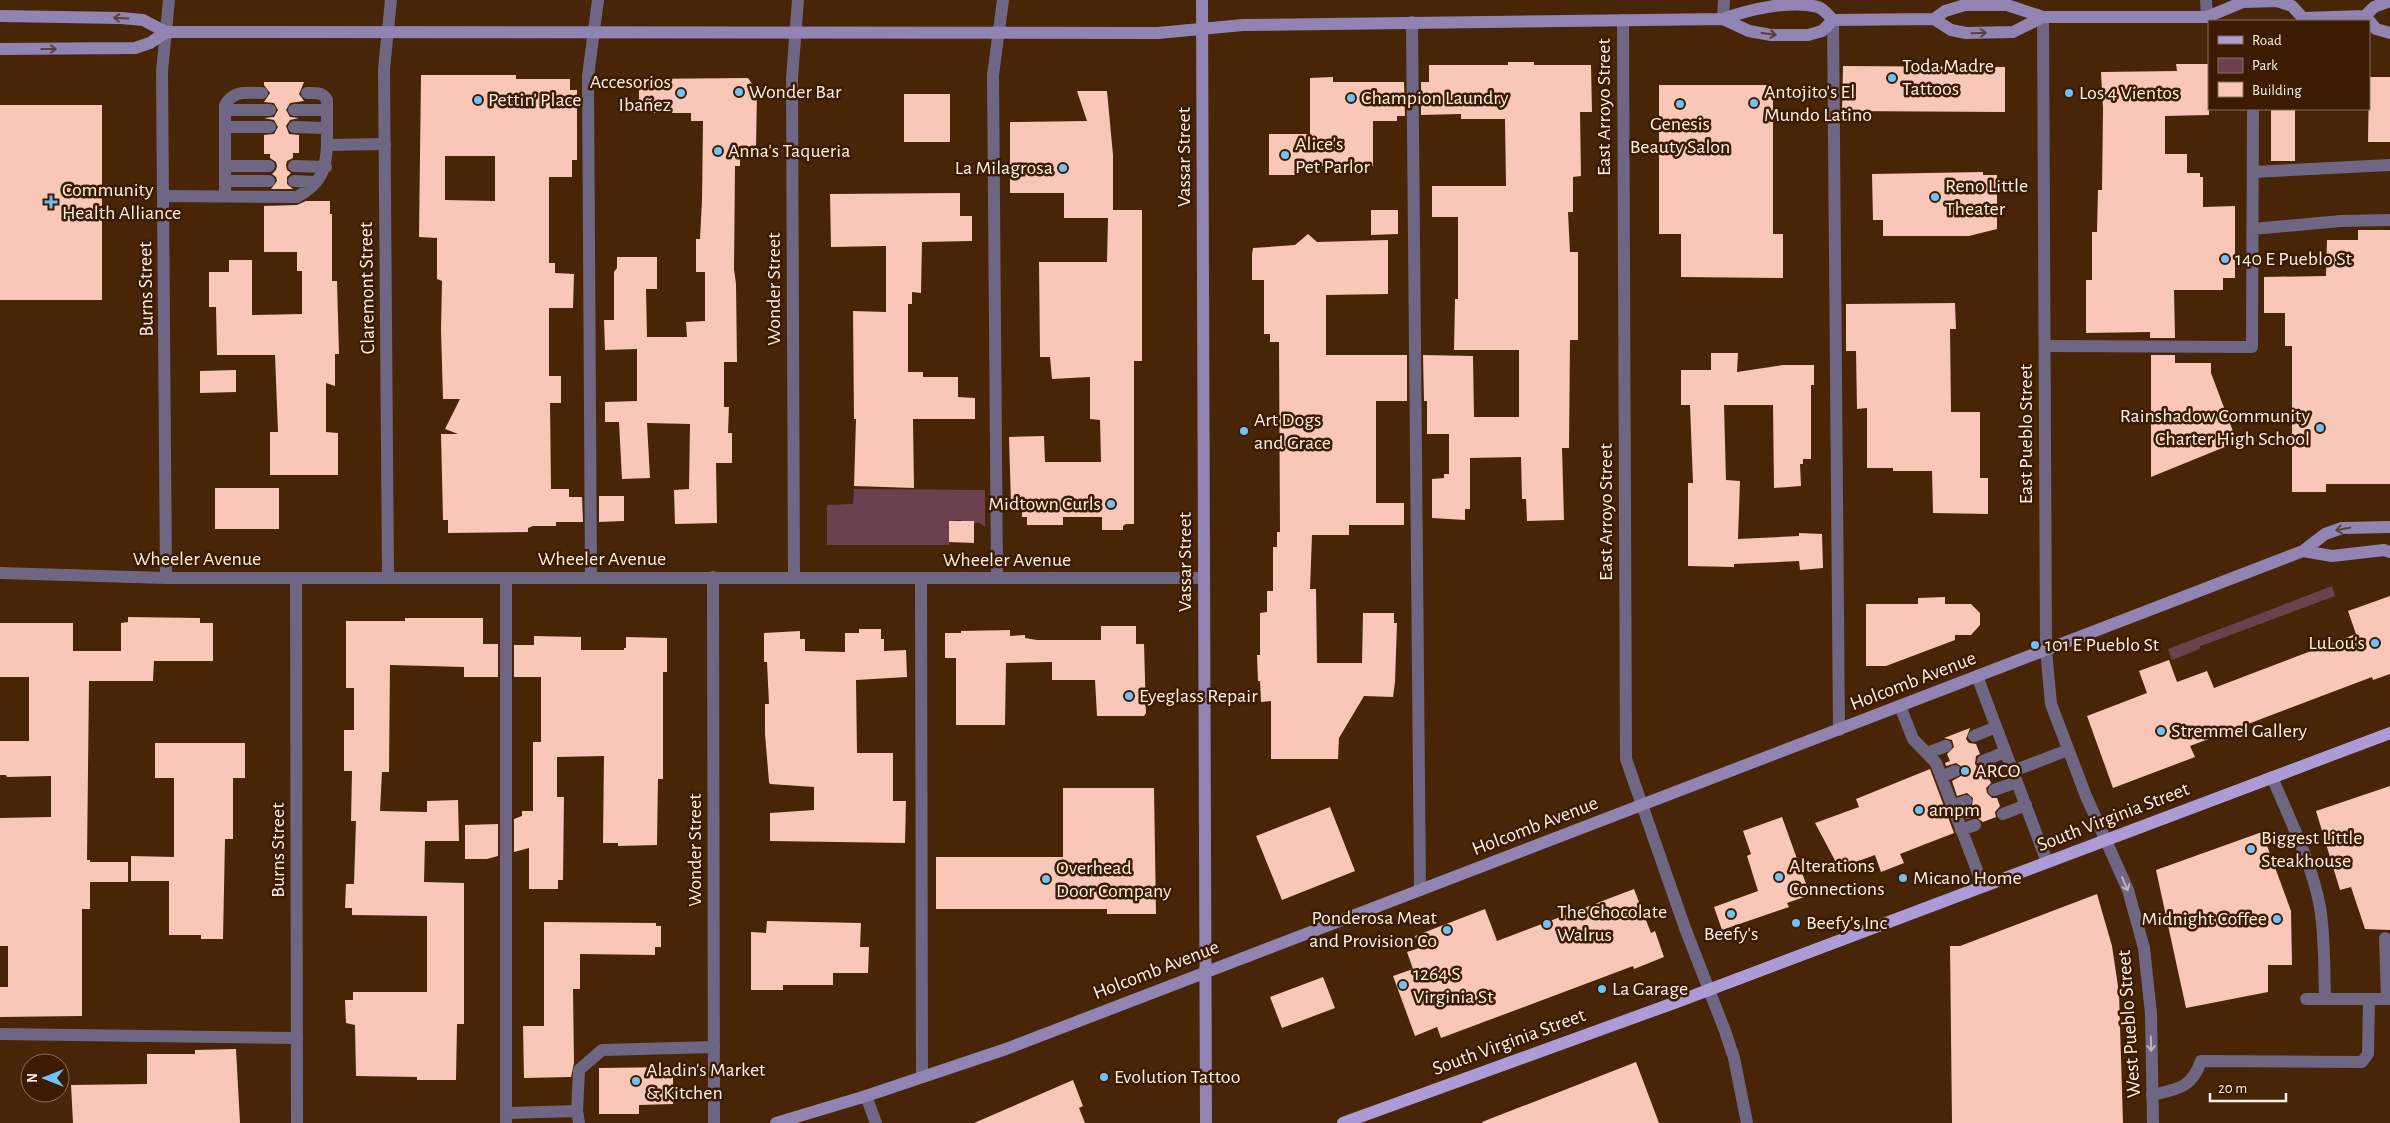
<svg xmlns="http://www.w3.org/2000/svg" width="2390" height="1123" viewBox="0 0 2390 1123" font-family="'Alegreya Sans',sans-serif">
  <rect width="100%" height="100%" fill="#472506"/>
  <path fill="#6d4050" d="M854,489L985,490V527L980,523L961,524V520L950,521L949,545H827V505L853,504Z
    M2332,586L2335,596L2209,643L2200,646V649L2172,660L2168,649Z"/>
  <path fill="#f8c7b7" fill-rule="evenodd" d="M1508,62H1534V65H1591L1592,112H1580L1581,176L1573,177V212H1568L1570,252H1578V340H1570L1569,448H1562L1564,520L1527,521L1526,499H1522L1521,457L1470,458V509H1465V520L1432,518V479L1444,478V474H1449V434H1427V401H1424L1423,355L1473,356L1474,417H1519V350H1454L1455,299H1458V217H1432V186H1506L1505,119H1461V114L1421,115V82H1429V65H1508Z
    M2176,64H2209V115L2165,116V154H2187V173H2200V177H2203V207L2235,206V278H2223V290H2174L2175,338H2150V332L2086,333V280H2092V232H2097L2098,190H2102L2103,109L2101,72L2177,71Z
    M1843,66L2005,67V112L1842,111Z
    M421,75H516V79H570V90H577V160H572V177H549V263H555V273L574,274L573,308H549V376H561V403H550L551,489H569V497H582L583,522H556V526H533L528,528V532L448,533V520H443L441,434H458L445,429L460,399H443L441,330L442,281L437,279V238L419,237ZM445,156H495V201L445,200Z
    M1333,77V82H1404L1405,116H1397V121H1373V166H1310V170H1300V175H1269V134H1310V78Z
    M2369,77H2390V142H2368Z
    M748,78L757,91L756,148H740V166H735L734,269L736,284L737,362H724V407H729L728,433H732V463H716L717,523L675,524L674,490L689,489L690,424L647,423L650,478L622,479L619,422H605V402L637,401V349L605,350L604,320H614V272L617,268V257H657V289H646L647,337H687L686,322L705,321V272H696V239H700L702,200L703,121H691V113H639V79Z
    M264,82H304L299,94L304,101L290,103L286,110L290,117L299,118L290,120L286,126L289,134L299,135V153H293V158L287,161L286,165L287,170L291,173L287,177V184L293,189H271L277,181L276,177L272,174L276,170L277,166L276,162L270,158V154H264V135L274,134L278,127L274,120L264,118L274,117L278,110L274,103L264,102L270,93L264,85Z
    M1659,85H1773V234H1783V278L1681,277V234H1659Z
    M1077,91H1107L1113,155V210H1142V361H1134V524H1126L1123,526V530H1102V517H1063V525H1027V517H1022V503L1011,504L1009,437L1044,436L1045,462H1101L1100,420L1090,419V377L1052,379L1050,357H1040L1039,262H1107L1108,218H1064V193H1010V122L1087,121Z
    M904,94H950V142H904Z
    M0,105H102V300H0Z
    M2271,109H2295V161H2271Z
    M1983,172V175H1997V229L1969,236H1883V220H1873L1872,174Z
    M960,193V216H972V241L922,242L921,293L912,292V304H908V372H923V377H958V397L975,398V419H913L914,488L854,486L856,419H854L853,311L886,312V246L831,247L830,194Z
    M306,201H330V214H332V281H337L339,354H335V386L326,383V432L338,433V475H270V432H278L275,355H217L216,307H209V272H229V260H252V315L302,314V271H297V252H264V206L297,205Z
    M1371,210H1398V234L1371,235Z
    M2358,230H2390V484H2326V492H2292V346H2285V313H2264V277L2326,276L2327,240H2358Z
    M1308,234L1317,242L1388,240V294L1326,295V355H1407V401H1376V503H1404V525H1349V535H1312L1310,589H1316L1317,663H1362L1363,613H1394V623H1397L1395,682L1393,697L1364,696L1339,738L1338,759H1271V701L1261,702L1260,681H1258L1257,655H1260V613L1267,612V591H1273V547H1277V532H1280L1279,342H1270V334H1264V280H1252V254L1253,248L1295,245Z
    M1955,303L1956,329H1950L1951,412H1980V478H1988V514L1933,513L1932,471H1893V468H1867V408L1857,409L1856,351H1846V304Z
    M1711,353H1738L1737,372L1783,365H1814V385H1811V459H1803V464H1800L1801,486L1774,488L1773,405H1724L1726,480L1740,481L1738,539L1799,536V533L1822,534L1823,568L1800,570L1799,561L1734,564V567L1688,566V483H1693L1690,405H1681V370H1711Z
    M2151,355H2175V363H2211V373L2237,442L2151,477Z
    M236,370V392L200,393V371Z
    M215,488H279V529H215Z
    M599,496H624V521L599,522Z
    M949,521H974V543L949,542Z
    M2390,596V674L2373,680L2372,677L2190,746L2195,757L2113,788L2087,716L2147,693L2139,671L2169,660L2177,682L2207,671L2214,688L2356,634L2348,611Z
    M1945,597V604H1971L1980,613V625L1971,635H1955V640L1886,666H1866V604H1918V598Z
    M128,617L200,618V623H213V661H154L153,681H89L87,860H90V862H128V882H90V909H82V1016L0,1017V987H8V946H0V818L51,817V776L7,777L6,775H0V741H29V677H0V623H73V651H121V623L128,622Z
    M405,618H483V644H498V677H464V667L390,665L389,772H382L380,811L427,812V801L458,800L459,841H425L424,882L464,883V1024H457L456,1080H417V1077L356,1076L355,1025L346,1023L345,1000H353V992H427V916L352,915V908H345L346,884H354L356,821H351L352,771H344V730H354V688H346V621H405Z
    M1101,626H1136V644H1144L1146,713L1144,716H1097L1095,680H1052V662L1006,663L1005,725H956V658H945V633H961V631L1010,630V636L1025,635V638L1037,640H1101Z
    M859,629H881V639H884V651L906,650L907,677L856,680L857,753H893V801H906L905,843L770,841V813L814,810V787L770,784L769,782L765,734V704H769L767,662H764V633L800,631V639H805V651L845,652V633H859Z
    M534,636L581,637V650H624V648H626V637L667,638V672H663V779H658L657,845L618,846V843H603L604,756L557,757V797H564L563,880H558V889H529V848L514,852V819L522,816V811H533V742H541V677H514V645H534Z
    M1970,728L1966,739L1969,743L1976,744L1980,754L1976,756L1975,764L1978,768L1985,769L1991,783L1986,788L1987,793L1992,798H1997L2000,806L1995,812L1996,817L1983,822L1976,817L1966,819L1963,811L1972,806L1973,798L1967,793L1957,796L1952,781L1961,776L1962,767L1956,763L1946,766L1945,763L1950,761L1947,754L1954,747L1952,740L1944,738Z
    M155,743H245V778H233V839H225L223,939H201V935H169V881H131V856L174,857V778H155Z
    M1930,769L1954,833L1900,854L1904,863L1881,872L1875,855L1839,868L1815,823L1859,807L1856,799Z
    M2390,786V930L2365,929L2351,887L2340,890L2316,811Z
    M1063,788H1154L1156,914H1107V909H936V857H1063Z
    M1330,807L1355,871L1282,900L1256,836Z
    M1782,817L1810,895L1787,903L1789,907L1722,930L1714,907L1758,891L1747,856L1751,854L1743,831Z
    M498,824V856L487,859H465V825Z
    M2262,832L2291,911L2292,965H2268V992L2186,1008L2156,870Z
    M1634,889L1651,933L1655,931L1664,957L1634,969L1633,966L1441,1038L1437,1027L1415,1036L1393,976L1413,969L1407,952L1419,948L1415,936L1485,909L1497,941Z
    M2097,894L2112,946L2119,993L2123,1123H1952L1950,946H1960Z
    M767,921L861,923L860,947H869L868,973H833V985H783V990H751V932L766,933Z
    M544,922L656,923V926H661V947H655V955L580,954V989H573L574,1063L571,1077L524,1078L523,1026H544Z
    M1323,977L1335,1008L1282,1028L1270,997Z
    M236,1049L240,1123H73L71,1085L147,1084V1054H195V1050Z
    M1636,1062L1659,1123H1483L1482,1122Z
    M673,1067V1104L639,1105V1114H599V1068Z
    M1073,1080L1083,1106L1079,1108L1085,1123H974Z"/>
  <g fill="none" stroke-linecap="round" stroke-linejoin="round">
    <path stroke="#6e6683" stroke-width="12" d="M1833,20L1839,730
      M1412,22L1420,890
      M307,93C316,93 323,92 327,100V145
      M225,110H270
      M294,110H327
      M225,127H270
      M294,127L327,128
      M225,166H269
      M294,166L326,167
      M2253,172L2390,165
      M225,181H269
      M294,181L315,182
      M225,195V105C233,90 247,93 262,93
      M163,196L297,197C321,184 326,170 327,145L385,144
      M2253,229L2341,221L2390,220
      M2045,346L2252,347L2253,109
      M506,578V1123
      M591,578L588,76L598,0
      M921,578L922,1077
      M997,578L993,75L1003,0
      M1977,676L2047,862
      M1900,706L1913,739L1936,763L1983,886
      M1974,736L1996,727
      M1927,753L1946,746
      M1983,761L2005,752
      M2013,771L2068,750
      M1941,777L1955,771
      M2272,777C2289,818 2312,863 2320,907C2325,937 2324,968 2325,998
      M1994,790L2017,782
      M1952,806L1966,801
      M2003,814L2026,805
      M1961,830L1975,825
      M2385,938L2387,999
      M2306,999H2390
      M0,1034L297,1038
      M2152,1095C2178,1089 2192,1088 2201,1061L2362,1062L2368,1054L2369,999
      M866,1096L876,1123
      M577,1111L579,1070L602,1050L714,1047
      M506,1113L577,1111L579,1123"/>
    <path stroke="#6e6683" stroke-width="12" d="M2206,0L2207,17
      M2043,17L2046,650L2051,704L2086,796L2128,890L2144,948L2151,1014L2153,1123
      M1723,19L1724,0
      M1623,20L1626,759L1685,928L1725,1031L1734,1058L1747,1123
      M0,573L166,578H1204
      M388,577L384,69L391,0
      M713,577L714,1123
      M166,578L162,71L169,0
      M296,578L297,1123
      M794,578L792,78L798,0"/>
    <path stroke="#9184b2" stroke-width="12" d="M1202,0L1206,1123
      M0,16L121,18L143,20L166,32
      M2365,16L2376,29L2390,33
      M1723,19L1749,31L1771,35H1808L1822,31L1833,20
      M1934,19L1951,30L1966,33L2013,32L2043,17
      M0,49L135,48L150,43L166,32L1158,33L1243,25L1723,19C1750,9 1790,0 1818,7C1824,9 1829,16 1833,20L1934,19L1945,11L1965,5H2007L2043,17H2207L2243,2L2277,1L2292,6L2303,18L2365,16L2374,7L2390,1
      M2303,551L2332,556L2384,550L2390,552
      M776,1123L866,1096L1006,1049L2303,551L2325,534L2342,528L2390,527"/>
    <path stroke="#ac9bd6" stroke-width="12" d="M1343,1123L1674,1003L2390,733"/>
  </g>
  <defs><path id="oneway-shaft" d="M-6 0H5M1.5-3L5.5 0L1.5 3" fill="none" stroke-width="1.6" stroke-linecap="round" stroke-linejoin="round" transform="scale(1.25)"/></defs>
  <g stroke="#5a403e">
    <use href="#oneway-shaft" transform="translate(121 18) rotate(-177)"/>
    <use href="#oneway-shaft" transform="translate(1979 33) rotate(-2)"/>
    <use href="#oneway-shaft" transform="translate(1769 34) rotate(7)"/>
    <use href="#oneway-shaft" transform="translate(49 49)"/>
    <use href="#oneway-shaft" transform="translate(2343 529) rotate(169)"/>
  </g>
  <g stroke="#bdb2bb">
    <use href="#oneway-shaft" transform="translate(2125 884) rotate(67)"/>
    <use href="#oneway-shaft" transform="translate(2151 1044) rotate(89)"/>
  </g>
  <g fill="#70c1f4" stroke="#3c1b00" stroke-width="2">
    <circle cx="1892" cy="78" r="5"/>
    <circle cx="739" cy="92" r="5"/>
    <circle cx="681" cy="93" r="5"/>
    <circle cx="2069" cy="93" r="5"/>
    <circle cx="1351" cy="98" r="5"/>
    <circle cx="478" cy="100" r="5"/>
    <circle cx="1754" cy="103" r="5"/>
    <circle cx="1680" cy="104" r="5"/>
    <circle cx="718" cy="151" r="5"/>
    <circle cx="1285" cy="155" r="5"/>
    <circle cx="1063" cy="168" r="5"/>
    <circle cx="1935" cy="197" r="5"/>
    <path d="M48.5 194.5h5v5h5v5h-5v5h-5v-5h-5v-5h5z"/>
    <circle cx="2225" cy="259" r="5"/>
    <circle cx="2320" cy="428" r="5"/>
    <circle cx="1244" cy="431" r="5"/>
    <circle cx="1111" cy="504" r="5"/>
    <circle cx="2375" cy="643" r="5"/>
    <circle cx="2035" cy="645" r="5"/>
    <circle cx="1129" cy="696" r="5"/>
    <circle cx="2161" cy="731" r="5"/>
    <circle cx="1965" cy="771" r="5"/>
    <circle cx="1919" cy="810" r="5"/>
    <circle cx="2251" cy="849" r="5"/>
    <circle cx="1779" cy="877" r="5"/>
    <circle cx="1903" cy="878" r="5"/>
    <circle cx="1046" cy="879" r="5"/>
    <circle cx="1731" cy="914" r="5"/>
    <circle cx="2277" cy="919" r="5"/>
    <circle cx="1796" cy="923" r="5"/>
    <circle cx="1547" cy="924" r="5"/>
    <circle cx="1447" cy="930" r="5"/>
    <circle cx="1403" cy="985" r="5"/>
    <circle cx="1602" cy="989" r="5"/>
    <circle cx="1104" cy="1077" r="5"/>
    <circle cx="636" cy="1081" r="5"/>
  </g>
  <g text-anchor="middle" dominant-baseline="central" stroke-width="5" stroke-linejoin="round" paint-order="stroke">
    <g font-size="20" fill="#fdf1e9" stroke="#3c1b00" text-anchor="start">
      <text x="1902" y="66">Toda Madre<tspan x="1902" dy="23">Tattoos</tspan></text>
      <text x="671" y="82" text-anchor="end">Accesorios<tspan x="671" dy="23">Ibañez</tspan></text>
      <text x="749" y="92">Wonder Bar</text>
      <text x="1764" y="92">Antojito's El<tspan x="1764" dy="23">Mundo Latino</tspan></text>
      <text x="2079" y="93">Los 4 Vientos</text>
      <text x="1361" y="98">Champion Laundry</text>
      <text x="488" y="100">Pettin' Place</text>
      <text x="1680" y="124" text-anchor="middle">Genesis<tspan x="1680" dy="23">Beauty Salon</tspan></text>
      <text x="1295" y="144">Alice's<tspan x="1295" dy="23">Pet Parlor</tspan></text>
      <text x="728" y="151">Anna's Taqueria</text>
      <text x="1053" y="168" text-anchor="end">La Milagrosa</text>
      <text x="1945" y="186">Reno Little<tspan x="1945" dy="23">Theater</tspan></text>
      <text x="62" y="190">Community<tspan x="62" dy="23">Health Alliance</tspan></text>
      <text x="2235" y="259">140 E Pueblo St</text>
      <text x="2310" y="416" text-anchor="end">Rainshadow Community<tspan x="2310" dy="23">Charter High School</tspan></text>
      <text x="1254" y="420">Art Dogs<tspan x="1254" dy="23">and Grace</tspan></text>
      <text x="1101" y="504" text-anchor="end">Midtown Curls</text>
      <text x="2365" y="643" text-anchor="end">LuLou's</text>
      <text x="2045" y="645">101 E Pueblo St</text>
      <text x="1139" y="696">Eyeglass Repair</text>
      <text x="2171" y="731">Stremmel Gallery</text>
      <text x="1975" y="771">ARCO</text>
      <text x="1929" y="810">ampm</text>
      <text x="2261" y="838">Biggest Little<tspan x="2261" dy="23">Steakhouse</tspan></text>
      <text x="1789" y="866">Alterations<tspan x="1789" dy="23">Connections</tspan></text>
      <text x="1056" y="868">Overhead<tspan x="1056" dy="23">Door Company</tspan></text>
      <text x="1913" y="878">Micano Home</text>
      <text x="1557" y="912">The Chocolate<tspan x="1557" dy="23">Walrus</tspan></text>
      <text x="1437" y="918" text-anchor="end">Ponderosa Meat<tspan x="1437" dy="23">and Provision Co</tspan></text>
      <text x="2267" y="919" text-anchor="end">Midnight Coffee</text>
      <text x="1806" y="923">Beefy’s Inc</text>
      <text x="1731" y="934" text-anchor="middle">Beefy's</text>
      <text x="1413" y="974">1264 S<tspan x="1413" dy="23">Virginia St</tspan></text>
      <text x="1612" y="989">La Garage</text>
      <text x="646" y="1070">Aladin's Market<tspan x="646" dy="23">&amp; Kitchen</tspan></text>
      <text x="1114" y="1077">Evolution Tattoo</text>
    </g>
    <g font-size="20" fill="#fdf1e9" stroke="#3c1b00">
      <text transform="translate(1604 107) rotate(-90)">East Arroyo Street</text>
      <text transform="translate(1184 157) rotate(-90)">Vassar Street</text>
      <text transform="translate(367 288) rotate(-91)">Claremont Street</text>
      <text transform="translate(146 289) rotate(-91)">Burns Street</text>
      <text transform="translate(774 289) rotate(-90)">Wonder Street</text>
      <text transform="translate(2026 434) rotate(-90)">East Pueblo Street</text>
      <text transform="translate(1606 512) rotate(-90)">East Arroyo Street</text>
      <text x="197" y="559">Wheeler Avenue</text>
      <text x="602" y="559">Wheeler Avenue</text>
      <text x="1007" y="560">Wheeler Avenue</text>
      <text transform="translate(1185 562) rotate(-90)">Vassar Street</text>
      <text transform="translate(1913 681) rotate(-21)">Holcomb Avenue</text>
      <text transform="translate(2113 817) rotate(-21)">South Virginia Street</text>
      <text transform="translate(1535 826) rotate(-21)">Holcomb Avenue</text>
      <text transform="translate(278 850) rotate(-90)">Burns Street</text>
      <text transform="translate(695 850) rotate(-90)">Wonder Street</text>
      <text transform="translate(1156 970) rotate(-21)">Holcomb Avenue</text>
      <text transform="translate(2129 1024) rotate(-94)">West Pueblo Street</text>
      <text transform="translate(1509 1042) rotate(-20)">South Virginia Street</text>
    </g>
  </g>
  <rect x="2208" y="20" width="162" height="90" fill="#3c1b00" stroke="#89715d"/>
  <rect x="2218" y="36" width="25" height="8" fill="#ac9bd6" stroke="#89715d"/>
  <text x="2252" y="45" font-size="15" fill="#fdf1e9">Road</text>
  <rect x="2218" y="58" width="25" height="15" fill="#6d4050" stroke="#89715d"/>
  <text x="2252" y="70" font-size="15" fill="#fdf1e9">Park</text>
  <rect x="2218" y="82" width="25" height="15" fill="#f8c7b7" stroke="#89715d"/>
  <text x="2252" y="95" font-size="15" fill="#fdf1e9">Building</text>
  <g transform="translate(45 1078) rotate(270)"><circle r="24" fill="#3c1b00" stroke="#89715d"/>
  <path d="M0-4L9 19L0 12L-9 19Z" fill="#70c1f4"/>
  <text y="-8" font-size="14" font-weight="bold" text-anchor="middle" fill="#fdf1e9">N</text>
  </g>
  <path d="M2210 1093v8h76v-8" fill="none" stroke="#fdf1e9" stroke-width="2.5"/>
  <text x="2218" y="1093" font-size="15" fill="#fdf1e9" stroke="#3c1b00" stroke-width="4" paint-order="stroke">20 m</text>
</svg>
